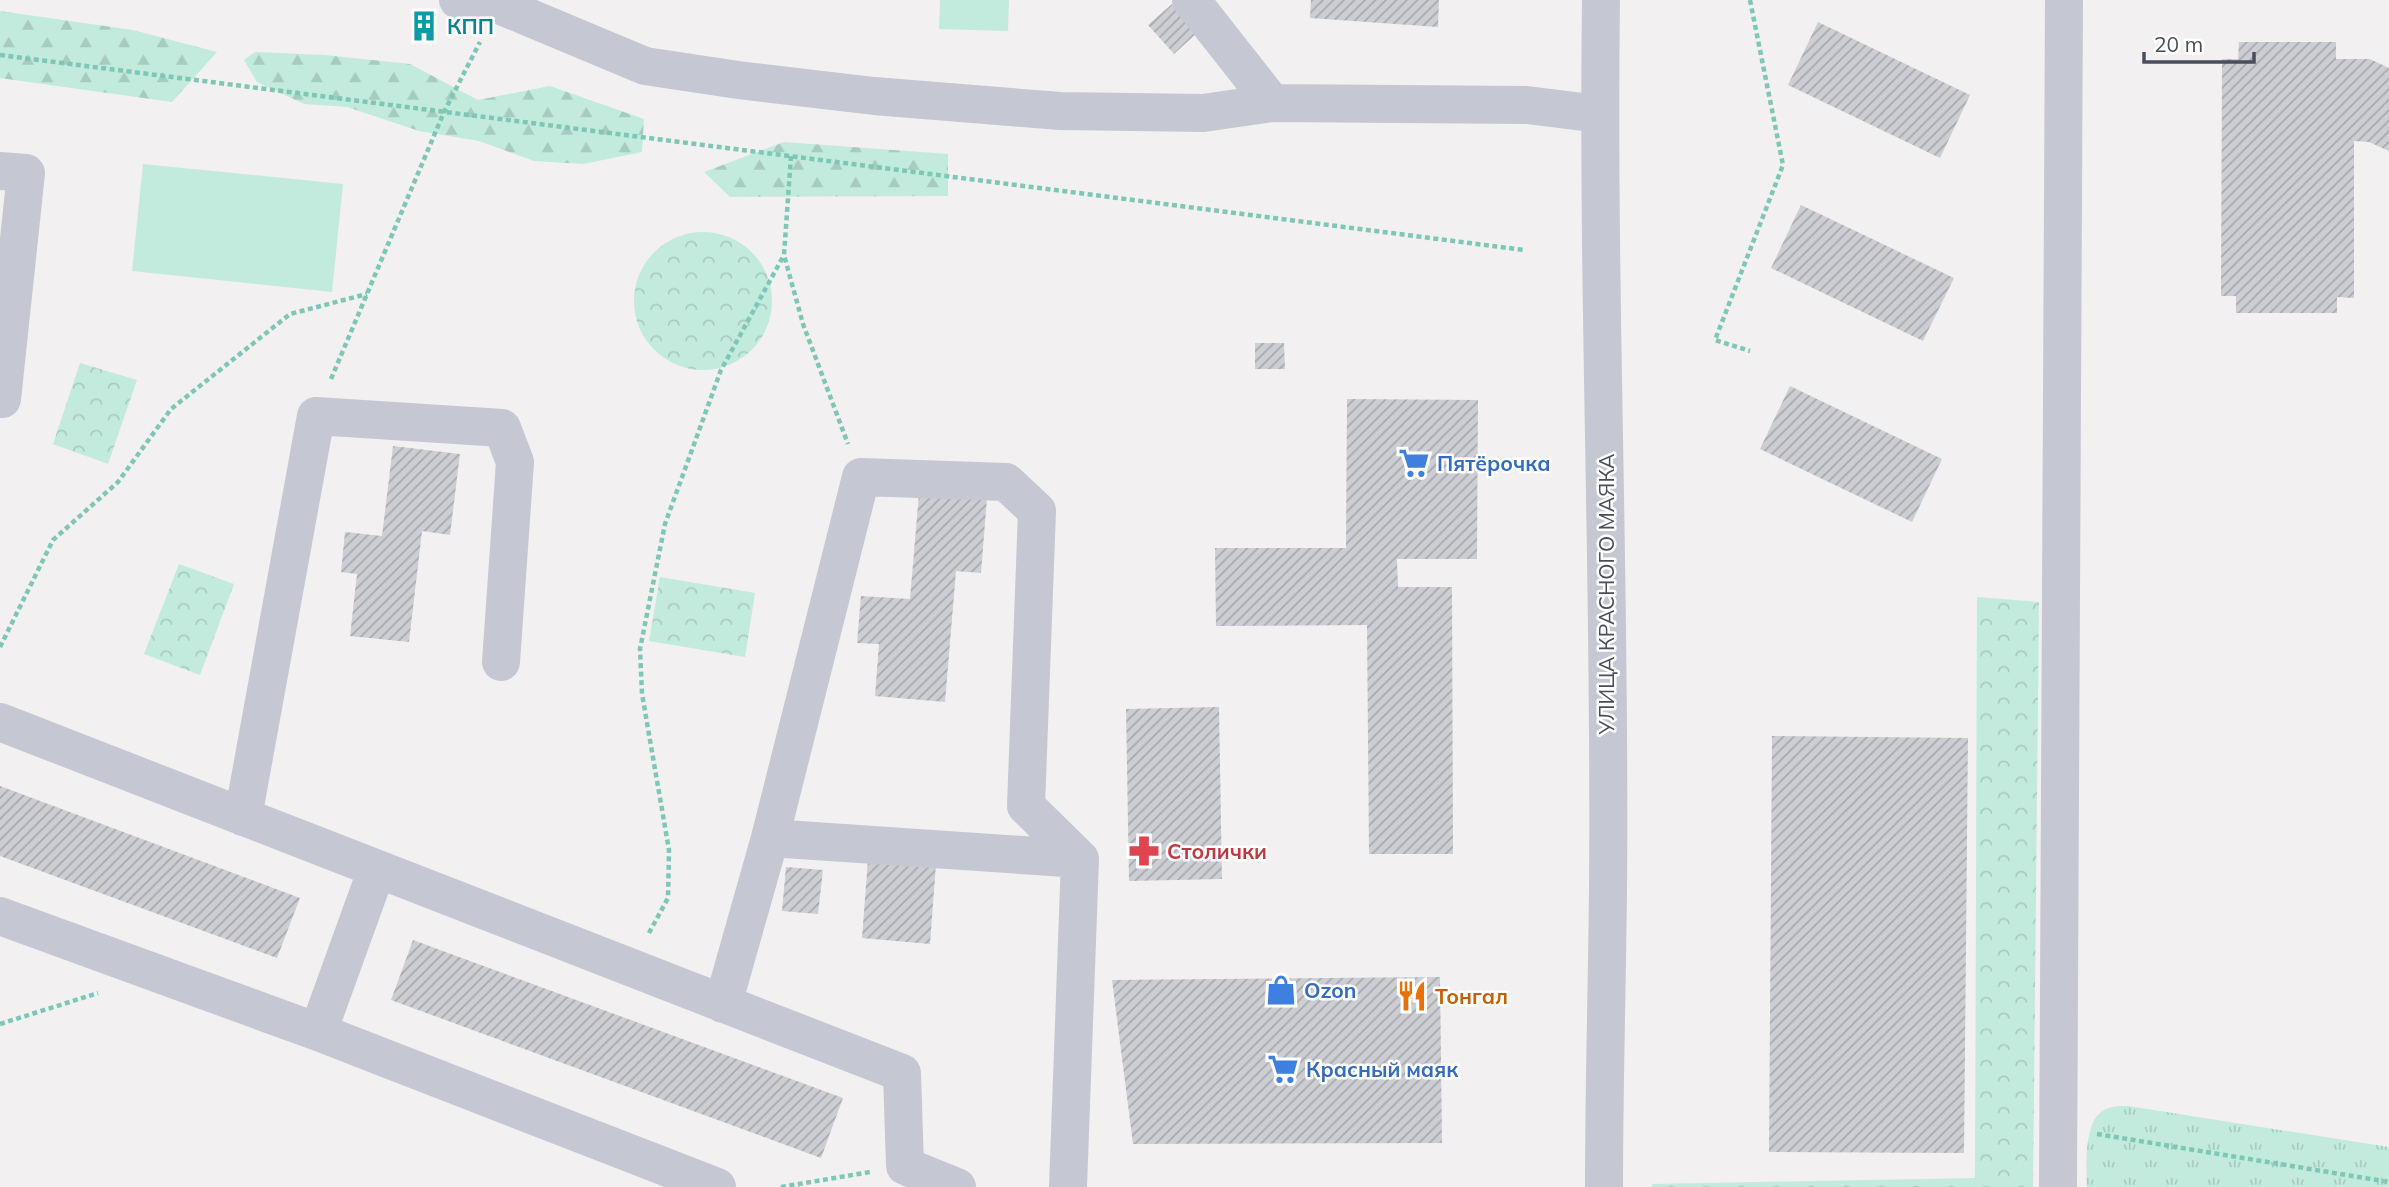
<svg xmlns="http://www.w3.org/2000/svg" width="2389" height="1187" viewBox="0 0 2389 1187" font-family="Mulish,sans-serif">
  <defs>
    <pattern id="grass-tufts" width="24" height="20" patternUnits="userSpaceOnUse" patternTransform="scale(1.75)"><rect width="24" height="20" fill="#c2ebdd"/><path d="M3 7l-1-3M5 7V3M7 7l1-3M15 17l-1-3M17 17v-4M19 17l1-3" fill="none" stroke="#a8cbc0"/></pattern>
    <pattern id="forest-firs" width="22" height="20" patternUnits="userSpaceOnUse" patternTransform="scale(1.75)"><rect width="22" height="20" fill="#c2ebdd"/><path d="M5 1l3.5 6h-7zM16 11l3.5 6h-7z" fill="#a8cbc0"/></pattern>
    <pattern id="park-crowns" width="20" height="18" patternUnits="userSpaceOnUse" patternTransform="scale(1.75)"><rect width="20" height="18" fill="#c2ebdd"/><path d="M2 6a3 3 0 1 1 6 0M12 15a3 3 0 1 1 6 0" fill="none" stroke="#a8cbc0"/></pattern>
    <pattern id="building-hatch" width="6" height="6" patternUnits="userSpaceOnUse" patternTransform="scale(1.75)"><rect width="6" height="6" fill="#cdced4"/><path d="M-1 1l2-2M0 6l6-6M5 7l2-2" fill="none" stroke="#a8a9af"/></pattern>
  </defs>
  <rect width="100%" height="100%" fill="#f2f0f0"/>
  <path fill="url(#grass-tufts)" d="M2128,1106L2389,1147V1187H2087C2086,1168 2084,1125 2101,1112C2109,1106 2119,1106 2128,1106Z"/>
  <path fill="url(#forest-firs)" d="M0,11L133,30L217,52L172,102L0,78Z
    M255,52L325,55L410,64L478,100L550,86L644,119L642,152L583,164L534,161L479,141L419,131L347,107L304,104L257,82L244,60Z
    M784,142L948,154V196L730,197L704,172Z"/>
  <path fill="url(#park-crowns)" d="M634 301a69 69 0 1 1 138 0a69 69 0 1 1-138 0Z
    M80,363L137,380L108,464L53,444Z
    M179,564L234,584L200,675L144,654Z
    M660,577L755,593L745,657L649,641Z
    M1977,597L2039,602L2033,1187H1652V1184L1975,1178Z"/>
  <path fill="#c2ebdd" d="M940,0H1009L1008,31L939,29Z
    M143,164L343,184L332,292L132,271Z"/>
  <path fill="url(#building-hatch)" d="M1311,0H1439L1438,27L1310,18Z
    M1172,4L1198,32L1174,54L1148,25Z
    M414,12L437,18L435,35L411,33Z
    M1818,22L1970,95L1940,158L1788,85Z
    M2239,42H2336V59H2370L2389,68V151L2369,142L2354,141V298L2337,297V313H2236V296H2221L2222,59H2238Z
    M1801,205L1954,278L1923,341L1771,268Z
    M1255,343H1284L1285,369H1255Z
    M1790,386L1942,459L1912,522L1760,449Z
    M1347,399L1478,400L1477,559H1397L1398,587H1452L1453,854H1369L1367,625L1216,626L1215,548H1346Z
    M393,446L460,454L450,535L422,531L409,642L350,636L357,574L341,572L345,532L382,536Z
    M919,493L987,498L981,573L956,571L945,702L875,696L879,644L857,643L861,596L910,599Z
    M1219,707L1222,879L1129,881L1126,709Z
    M1772,736L1968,738L1964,1153L1769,1152Z
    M0,786L300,898L277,958L0,856Z
    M868,859L936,864L930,944L862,938Z
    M786,867L823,870L818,914L782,911Z
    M413,940L843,1098L821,1158L391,1000Z
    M1440,977L1442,1143L1133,1144L1112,980Z"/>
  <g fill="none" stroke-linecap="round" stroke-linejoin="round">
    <path stroke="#7dc7b6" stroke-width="4.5" stroke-dasharray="5 3.5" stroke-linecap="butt" d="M1750,0L1783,165L1715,340L1750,351
      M0,55L1524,250
      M791,156L784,255L803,324L848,444
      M331,379L444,112L480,42
      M0,647L53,540L118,482L171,409L290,314L367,294
      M649,933L668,898L669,850L642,694L640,649L665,524L721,370L784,255
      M0,1024L98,993
      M2097,1134L2389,1182
      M781,1187L870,1172"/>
    <path stroke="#c5c8d3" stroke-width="38" d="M458,0L499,5L645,66L738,80L874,96L1060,111L1203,113L1272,103
      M1191,0L1272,103L1527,105L1599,114
      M1601,0C1597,296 1611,593 1608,889C1607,988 1604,1088 1604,1187
      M0,171L26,173L2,399H0
      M0,722L902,1073L905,1166L957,1187
      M243,817L316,416L502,428L515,462L501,662
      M770,838L861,477L1006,482L1037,511L1026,806L1080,859
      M0,916L318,1032L717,1187
      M723,1004L770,838L1080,859L1068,1187
      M318,1032L377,869
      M2058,1187L2064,0"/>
  </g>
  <defs>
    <g id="building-bare" transform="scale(2.415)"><path d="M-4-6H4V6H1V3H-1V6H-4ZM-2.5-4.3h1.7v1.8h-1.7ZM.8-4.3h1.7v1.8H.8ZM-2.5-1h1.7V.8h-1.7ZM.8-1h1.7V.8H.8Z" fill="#0f9aa8" stroke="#fff" stroke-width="2.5" paint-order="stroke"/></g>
    <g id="supermarket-bare" transform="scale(2.415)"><path d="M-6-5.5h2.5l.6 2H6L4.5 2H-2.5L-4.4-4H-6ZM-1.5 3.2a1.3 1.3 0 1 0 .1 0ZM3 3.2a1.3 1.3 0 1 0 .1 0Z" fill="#3f7fe0" stroke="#fff" stroke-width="2.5" paint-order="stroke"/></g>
    <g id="pharmacy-bare" transform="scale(2.415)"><path d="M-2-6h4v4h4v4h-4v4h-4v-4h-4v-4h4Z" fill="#e0444e" stroke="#fff" stroke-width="2.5" paint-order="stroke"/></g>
    <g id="shop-bare" transform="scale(2.415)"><path d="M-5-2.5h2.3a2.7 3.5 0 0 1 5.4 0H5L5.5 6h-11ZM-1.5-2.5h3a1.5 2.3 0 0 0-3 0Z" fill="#3f7fe0" stroke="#fff" stroke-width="2.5" paint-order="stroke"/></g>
    <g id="restaurant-bare" transform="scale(2.415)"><path d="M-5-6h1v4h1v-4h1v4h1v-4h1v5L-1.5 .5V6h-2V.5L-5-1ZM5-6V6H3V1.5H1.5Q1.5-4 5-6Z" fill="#e8710a" stroke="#fff" stroke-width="2.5" paint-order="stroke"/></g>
  </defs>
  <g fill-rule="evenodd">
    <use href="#building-bare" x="424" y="26"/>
    <use href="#supermarket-bare" x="1414" y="463"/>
    <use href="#pharmacy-bare" x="1144" y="851"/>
    <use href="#shop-bare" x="1281" y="990"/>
    <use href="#restaurant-bare" x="1412" y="996"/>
    <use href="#supermarket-bare" x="1283" y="1069"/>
  </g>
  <g text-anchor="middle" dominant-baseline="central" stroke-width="5" stroke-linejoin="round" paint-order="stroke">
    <g font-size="21" font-weight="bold" fill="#0d838f" stroke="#fff" text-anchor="start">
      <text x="447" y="26">КПП</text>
    </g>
    <g font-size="21" font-weight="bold" fill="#366cbe" stroke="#fff" text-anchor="start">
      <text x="1437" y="463">Пятёрочка</text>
      <text x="1304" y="990">Ozon</text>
      <text x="1306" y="1069">Красный маяк</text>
    </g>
    <g font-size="21" fill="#494e5b" stroke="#fff">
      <text transform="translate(1606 594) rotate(-90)">УЛИЦА КРАСНОГО МАЯКА</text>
    </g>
    <g font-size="21" font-weight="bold" fill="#be3a42" stroke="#fff" text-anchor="start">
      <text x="1167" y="851">Столички</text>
    </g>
    <g font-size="21" font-weight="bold" fill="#c56008" stroke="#fff" text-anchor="start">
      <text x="1435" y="996">Тонгал</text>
    </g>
  </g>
  <path d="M2144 52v10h110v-10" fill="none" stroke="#494e5b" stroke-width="3.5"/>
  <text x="2154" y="52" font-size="21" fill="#494e5b" stroke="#ffffff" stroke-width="5" paint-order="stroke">20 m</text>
</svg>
